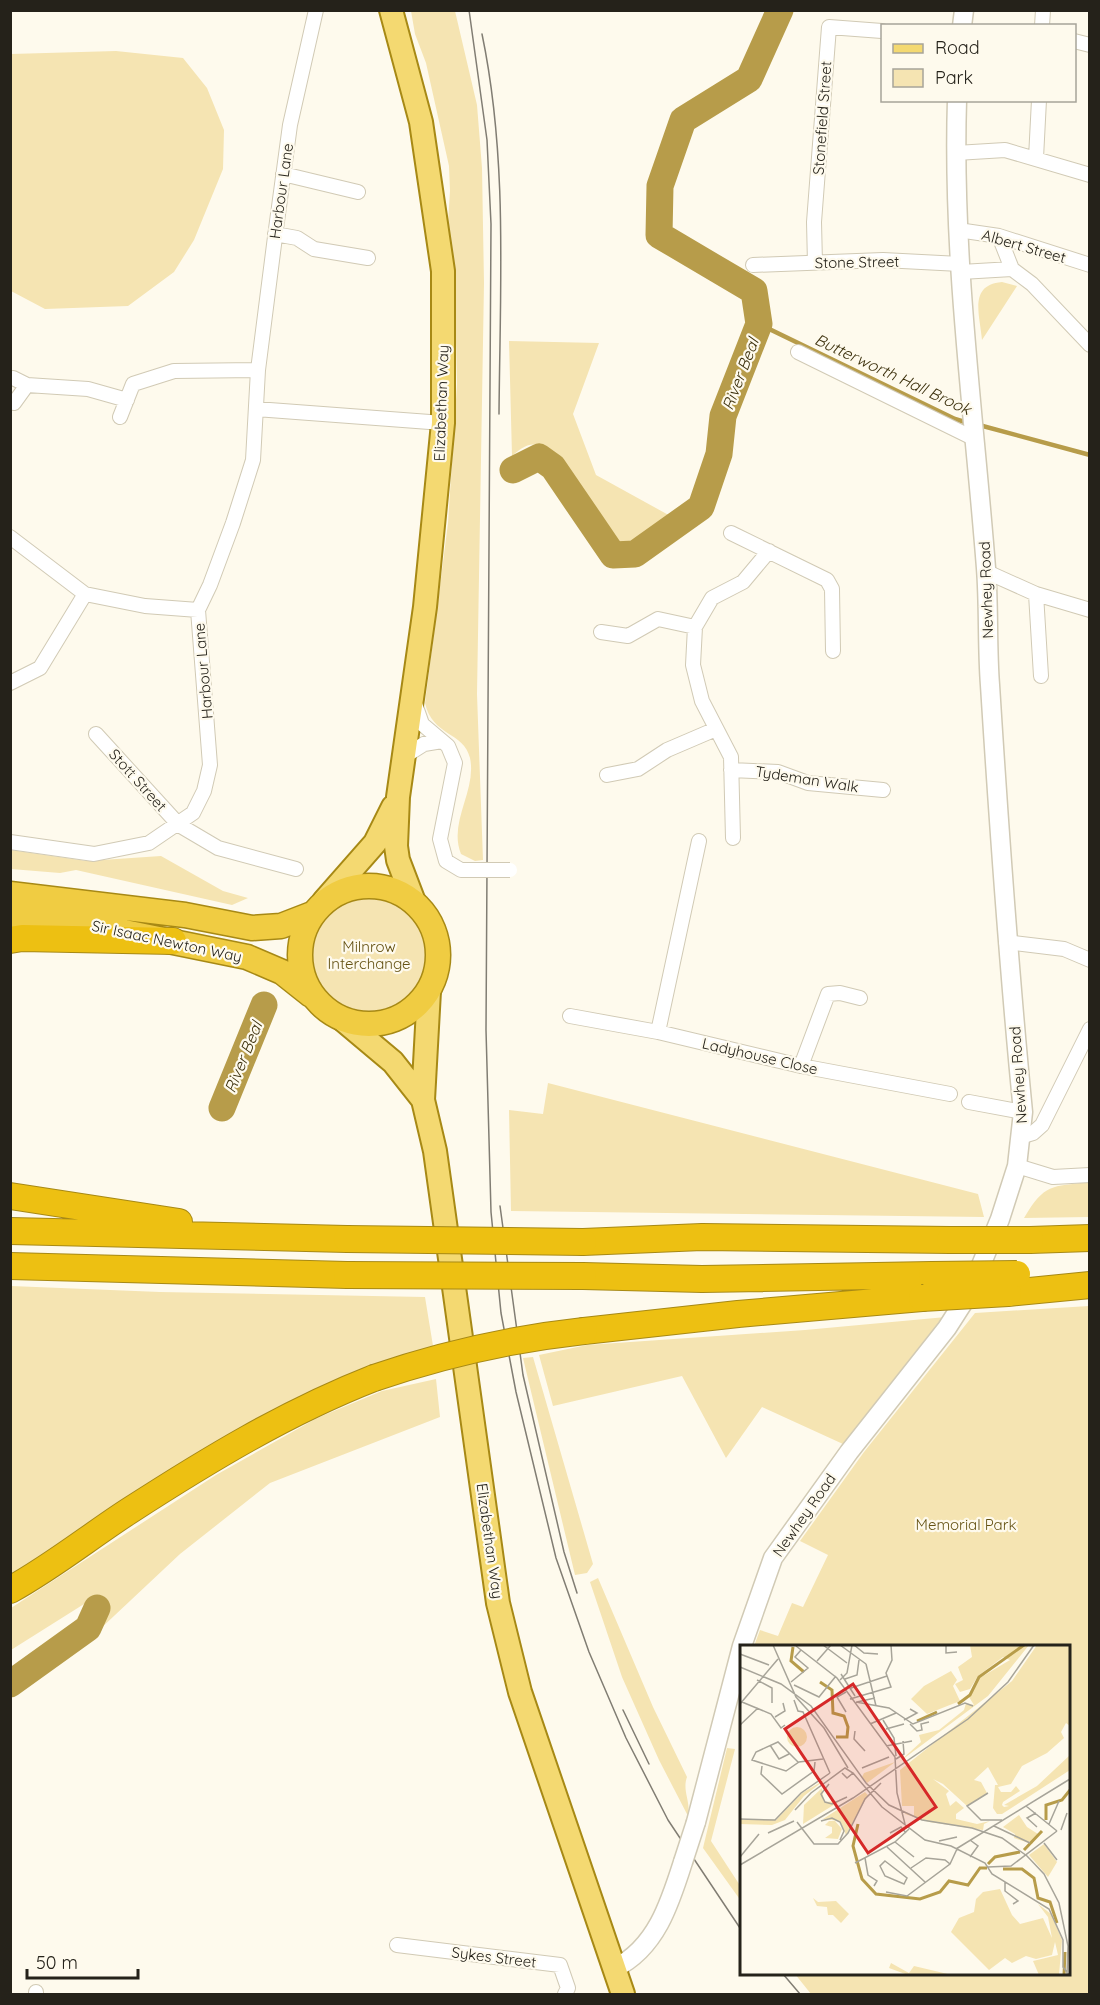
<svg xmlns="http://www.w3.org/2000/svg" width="1100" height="2005" viewBox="0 0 1100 2005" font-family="Quicksand,sans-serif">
  <rect width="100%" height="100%" fill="#fefaed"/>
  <path fill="#f5e4b2" d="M411,11H455L477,105L482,168L484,283L477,694L483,860L475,861L461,854C448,822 477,791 470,758C464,732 432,736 425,703L448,523L457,384L455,298L448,222L450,191L449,166L426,63L415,34Z
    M116,51L183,58L207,88L224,130L223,169L194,240L174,272L128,306L45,309L11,291V54Z
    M1002,282L1017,286L982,340C980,315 968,285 1002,282Z
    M509,341L599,343L573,414L596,475L674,518C657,532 636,558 613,545C599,521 565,456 541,446C529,441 520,449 512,456Z
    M11,850L87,861L161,856L223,891L248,898L232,905L76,870L60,873L11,869Z
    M312 955a57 57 0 1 1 114 0a57 57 0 1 1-114 0Z
    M548,1083L978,1194L984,1217L511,1211L509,1110L543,1114Z
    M1089,1182V1217L1024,1218C1045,1183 1051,1187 1089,1182Z
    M11,1286L160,1292L425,1297L434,1352L11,1577Z
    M1089,1306V1994H811L795,1974H1068V1646H754L760,1630L778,1636L792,1603L803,1607L828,1555L800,1541L864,1452L975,1313Z
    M946,1317L843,1444L762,1407L726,1458L682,1376L553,1406L539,1355L587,1345L805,1330Z
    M533,1357L593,1564L587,1573L575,1575L523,1358Z
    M436,1379L440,1417L270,1483L180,1554L98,1631L104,1610L92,1599L11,1650V1608L216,1475L317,1418L382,1391Z
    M598,1578L653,1707L687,1777C682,1791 691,1801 688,1816L659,1760L622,1677L590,1582Z
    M727,1748L735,1749L711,1841L741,1887V1901L703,1848Z"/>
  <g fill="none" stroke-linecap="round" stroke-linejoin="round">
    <path stroke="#b79c4a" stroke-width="4.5" d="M759,324L955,419L968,423
      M979,425L1090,455"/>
    <path stroke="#b79c4a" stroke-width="27" d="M513,470L539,457L553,467L613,555L635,554L701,507L719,454L723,416L759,324L754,291L659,235L660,186L683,120L749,79L780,10
      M222,1108L264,1005
      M10,1684L88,1628L97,1608"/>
    <g stroke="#d1cab5" stroke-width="16">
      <path id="minor" d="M1042,26L1043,10
        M1074,41L1090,45
        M956,153L1005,150L1090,175
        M1036,158L1039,100
        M283,174L358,192
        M958,230L999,236L1090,265
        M275,234L297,238L314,249L368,258
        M999,236L1012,269L1032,284L1090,345
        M815,263L814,222L829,27L882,31
        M753,265L883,260L960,264
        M961,272L1012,269
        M798,352L975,439
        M13,378L27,385L88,389L127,400
        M14,403L27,385
        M256,409L443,423
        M120,417L133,384L174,371L258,370
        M731,533L827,580L832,589L833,651
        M10,537L85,594L145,606L198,610
        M987,572L1036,594L1090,610
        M1036,594L1041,676
        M601,632L628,636L658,619L695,627
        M10,683L40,668L85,594
        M415,704L422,724L448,746L455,763L440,839L446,861L461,870H476
        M96,734L179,825L218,848L296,869
        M405,756L424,744L442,741
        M731,770L778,772L808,783L883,790
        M607,775L638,769L667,750L716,729
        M733,838L731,757L702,701L693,665L695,627L712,598L743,582L769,551
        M10,842L94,854L149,843L193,813L204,791L210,765L198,610L210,585L233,523L253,460L258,370L276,229L290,125L316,10
        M1006,942L1064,949L1090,960
        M570,1016L658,1032L801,1066L950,1094
        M658,1032L699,841
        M801,1066L828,994L840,993L860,998
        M969,1102L1023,1112
        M1023,1136L1033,1133L1042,1125L1090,1029
        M1017,1166L1053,1177L1090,1175
        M397,1945L560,1965L568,1988L565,1994
        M36,1994V1992"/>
    </g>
    <g stroke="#d1cab5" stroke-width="21">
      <path id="tertiary" d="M962,26L964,10
        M696,1822L742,1646L773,1558L849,1452L947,1328L970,1292L1000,1219L1017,1166L1023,1112C1009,970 999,828 990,685C987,646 989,607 986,568C974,413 952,257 957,100
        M615,1968C656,1948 670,1903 683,1862"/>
    </g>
    <g stroke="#a78915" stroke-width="26">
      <path id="primary" d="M391,10L421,122L443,271V423L425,607L398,797L396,846L398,860L414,902
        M324,901L375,843L393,807
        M429,991L423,1100L435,1151L498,1603L520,1692L623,1994
        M343,1020L393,1062L423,1100"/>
    </g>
    <g stroke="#a78915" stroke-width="27">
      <path id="trunk" d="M300 955a69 69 0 1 1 138 0a69 69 0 1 1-138 0Z
        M10,894L185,915L252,928L281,926L312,914
        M10,915L75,922L247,957L282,972L311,995"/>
    </g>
    <g stroke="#a78915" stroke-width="28">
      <path id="motorway" d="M10,940L22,938L173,941
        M10,1196L179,1222
        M10,1231L347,1239
        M1030,1240L1090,1238
        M583,1242L702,1237L950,1240
        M10,1266L347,1275
        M583,1276L702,1279L932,1275
        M1008,1293L1090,1285
        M584,1331L738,1314L922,1298
        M10,1590C52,1567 89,1537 129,1511C208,1460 287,1412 374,1378"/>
    </g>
    <use href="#minor" stroke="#fff" stroke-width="14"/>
    <use href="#tertiary" stroke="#fff" stroke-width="18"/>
    <use href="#primary" stroke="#f4d971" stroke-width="22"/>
    <use href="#trunk" stroke="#f0cc42" stroke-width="24"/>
    <use href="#motorway" stroke="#edc012" stroke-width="26"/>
    <path stroke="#817d73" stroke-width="1.5" d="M469,10L487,140L491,224L486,1030L491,1212L501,1313L516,1392L556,1558L589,1652L626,1738L668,1820L742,1931
      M482,34C508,159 500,287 499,414
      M500,1206L523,1375L564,1552L577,1593
      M623,1710L649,1764
      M783,1974L800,1994"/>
    <g stroke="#d1cab5" stroke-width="16" stroke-linecap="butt">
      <path id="minor-bridge" d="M476,870H510"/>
    </g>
    <g stroke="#d1cab5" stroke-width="21" stroke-linecap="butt">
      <path id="tertiary-bridge" d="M683,1862L696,1822"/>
    </g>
    <g stroke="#a78915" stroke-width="28" stroke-linecap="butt">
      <path id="motorway-bridge" d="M347,1239L583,1242
        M950,1240H1030
        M347,1275L583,1276
        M932,1275L1017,1274
        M922,1298L1008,1293
        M374,1378C444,1354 510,1339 584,1331"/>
    </g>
    <use href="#minor-bridge" stroke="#fff" stroke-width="14"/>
    <use href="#tertiary-bridge" stroke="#fff" stroke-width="18"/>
    <use href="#motorway-bridge" stroke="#edc012" stroke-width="26"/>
  </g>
  <g text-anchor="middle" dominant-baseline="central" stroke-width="4.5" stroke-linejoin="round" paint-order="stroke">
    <g font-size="15" fill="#25221a" stroke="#fefaed">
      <text transform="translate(822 118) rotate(-86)">Stonefield Street</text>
      <text transform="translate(281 191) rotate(-82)">Harbour Lane</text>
      <text transform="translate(1024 246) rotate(16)">Albert Street</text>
      <text transform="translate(857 262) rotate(-1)">Stone Street</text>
      <text transform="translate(441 403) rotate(-88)">Elizabethan Way</text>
      <text transform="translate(986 590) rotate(-92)">Newhey Road</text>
      <text transform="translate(203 671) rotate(-95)">Harbour Lane</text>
      <text transform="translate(807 779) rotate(9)">Tydeman Walk</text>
      <text transform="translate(138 780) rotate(48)">Stott Street</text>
      <text transform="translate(167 941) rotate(12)">Sir Isaac Newton Way</text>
      <text transform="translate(760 1056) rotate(13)">Ladyhouse Close</text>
      <text transform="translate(1018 1075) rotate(-94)">Newhey Road</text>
      <text transform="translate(804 1515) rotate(-55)">Newhey Road</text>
      <text transform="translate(490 1541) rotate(82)">Elizabethan Way</text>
      <text transform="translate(494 1957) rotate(7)">Sykes Street</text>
    </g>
    <g font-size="15" fill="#655213" stroke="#fefaed">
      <text x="369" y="946">Milnrow<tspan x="369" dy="17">Interchange</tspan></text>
      <text x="966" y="1524">Memorial Park</text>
    </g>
    <g font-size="16" font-style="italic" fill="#3c300c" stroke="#fefaed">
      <text transform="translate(740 374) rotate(-69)">River Beal</text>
      <text transform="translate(893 374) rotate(25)">Butterworth Hall Brook</text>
      <text transform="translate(243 1057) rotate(-68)">River Beal</text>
    </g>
  </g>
  <g transform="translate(740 1645)">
    <rect width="330" height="330" fill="#fefaed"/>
    <path d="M230,0H289L248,51L159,117L181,97L179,90L199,85L224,65L226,58L234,60L229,52L238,34L270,15L263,12L238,31L230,44L220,47L215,39L223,35L218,22L232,12ZM297,0H330V81L326,78L321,87L324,93L307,108L282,121L271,139L258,142L261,147H271L276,141L280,146L263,157L262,160L264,162L269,161L264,160L297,141L330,110V125L262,169H257L253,163L255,140H258L248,122L234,135L241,137L247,148L227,161L203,139L193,134L209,146L206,149L210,161L216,156L224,163L216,169V174L237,179L250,176L244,179L243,185L189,177L165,169L163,162L165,168L174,171V161H162L160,125L272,36ZM211,26L217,35L213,41L220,56L187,69L171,54L184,41ZM47 92a10 10 0 1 1 20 0a10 10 0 1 1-20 0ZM155,117L127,138L122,132L124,128ZM86,134L64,151L45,175L32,180L0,179V174L36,175L62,148ZM82,143L84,157L100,156L63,179L64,160ZM125,147L128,150L106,190L100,176L83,174ZM279,170L287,182L298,189L292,199L274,193L275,189L263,182ZM89,176H95L102,184L98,194L85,193L92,188V182L85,180ZM304,199L317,217L308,232L289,210ZM260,244L272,270L280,279L303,273L312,293L308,272L298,259L311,269L322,295L319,330H299L293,316L318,310L315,297L312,310L296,314L286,311L272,318L265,313L249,325L211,287L219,273L234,267L236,254L243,247ZM73,253L78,257L96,256L109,269L101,278L93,270H88L87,262L77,261ZM151,318L169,328L174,321L212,330H168L149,323Z" fill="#f5e4b2"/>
    <path fill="none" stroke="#b79c4a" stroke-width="3" d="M53,2L51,16L64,27M80,37L92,45L93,68L104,71L108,82L107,92H96M218,59L230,50L239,32L284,0M177,76L197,67M306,175V160L322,155L330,145M118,179L113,201L122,234L136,249L180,254L200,247L209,236L228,240L240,223H247M284,205L302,186M248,219L255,212L280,207M263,224H282L294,233L298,253L310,257L317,278M324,330L325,307"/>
    <path fill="none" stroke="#a7a499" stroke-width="1.5" d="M33,0L56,52L84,83L108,123M83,0L107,18M100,0L126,19M114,0L124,8L138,9M206,0V8L217,7M56,1L97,33L155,112L157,148L165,179M0,9L29,20M77,16L91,0M126,19L136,61M0,22L41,39L71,61L126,138L149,160L182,175L232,183L262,193L287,211L304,229L319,258L328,301L327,330M101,29L115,51M105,34L117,30L119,15M17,35L32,43V58M100,35L107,28L112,0M51,37L68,23L55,12L61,5M54,40L79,52L96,31M111,43L147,31M106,47L97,52L106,67M110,54L151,42L146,28L152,15L151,0M54,55L58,66L63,67L90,128M2,57L31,69L41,83L45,80M116,57L149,63L173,79L225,58L233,61M117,57L135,53M0,59L38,14M35,72L45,66L43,58M143,75L154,93L156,111M164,75L177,68L170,64M130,79L156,68M170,79L177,86L182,85L181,79L189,77M0,80L18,63M146,84L164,79M115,86L114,94L125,106M30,100L39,114L49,109M146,101L172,96M156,114L164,109L163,96M58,117L38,97L16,107L12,115L46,126L59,117L83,114M22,121L21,129L42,149L74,126L75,117M122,123L149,112M113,128L142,162L185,195L211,201L245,218L252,229L309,264L323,295V322L329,330M89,139L81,149L85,157L92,159L107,152M248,148L227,161L241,175H262M286,161L317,186M55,165L71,148L105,123L113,128L107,133L102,128M296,168L287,173L297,182M0,174L35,175L61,148L90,128M81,176L92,173L100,177L104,186L100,195M57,177L74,199H98L108,188L125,154L141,138M309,179L319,156M254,181L290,198M321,185L327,168M28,188L54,176M150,188L161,182L166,188M230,195L238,201L230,212M199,196L217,192M155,197L174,212M304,198L317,215M147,202L185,237M216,204L330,134M0,212L19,189M125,213L128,230L137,236L134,241M145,216L167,233L164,239L145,231L140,221ZM115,218L155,197L169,184M0,220L113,153L228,74L268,37L294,0M248,222L271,221L317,186M171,223L186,213L205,215L210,219M265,237V246L278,256L273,259M146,247L167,251L210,219L217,204"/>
    <path fill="#d62828" fill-opacity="0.15" stroke="#d62828" stroke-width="3" d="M113,39L196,162L128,208L45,84Z"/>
    <rect width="330" height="330" fill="none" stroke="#25221a" stroke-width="3"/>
  </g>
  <rect width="1100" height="2005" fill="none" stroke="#25221a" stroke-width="24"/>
  <rect x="881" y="24" width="195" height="78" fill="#fefaed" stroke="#a7a499" stroke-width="1.5"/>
  <rect x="893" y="44" width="30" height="9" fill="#f4d971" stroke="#a7a499" stroke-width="1.5"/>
  <text x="935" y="54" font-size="18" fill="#25221a">Road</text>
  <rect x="893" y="69" width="30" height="18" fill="#f5e4b2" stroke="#a7a499" stroke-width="1.5"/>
  <text x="935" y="84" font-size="18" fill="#25221a">Park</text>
  <path d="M27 1969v9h111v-9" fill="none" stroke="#25221a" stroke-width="3"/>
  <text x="36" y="1969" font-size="18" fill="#25221a" stroke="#fefaed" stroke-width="4.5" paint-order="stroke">50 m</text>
</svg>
